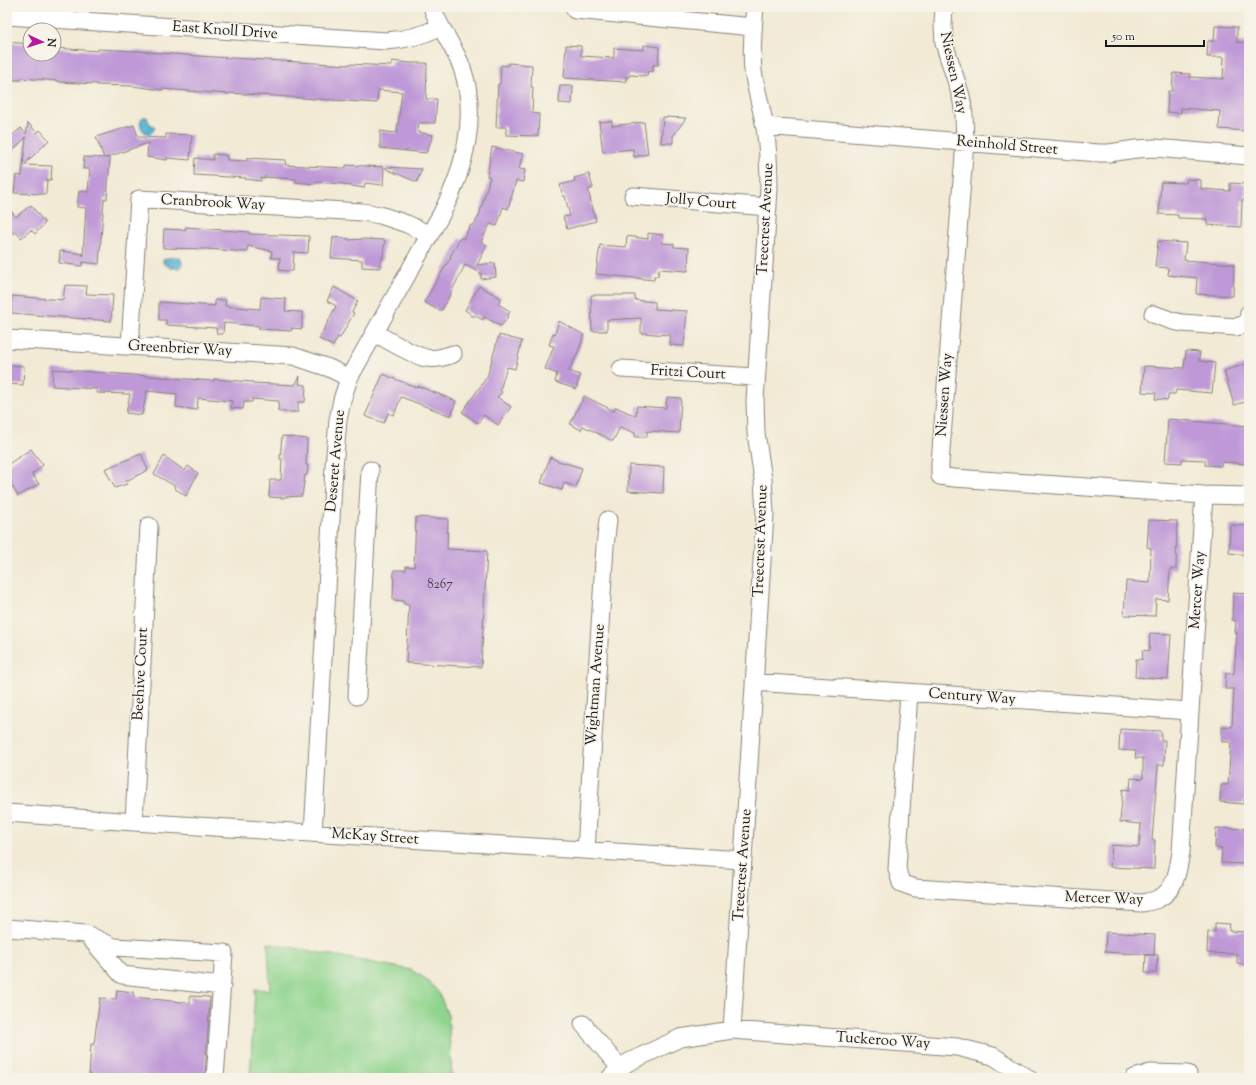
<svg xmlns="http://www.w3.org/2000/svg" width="1256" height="1085" viewBox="0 0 1256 1085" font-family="'Sorts Mill Goudy',serif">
  <rect width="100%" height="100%" fill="#f7f3e8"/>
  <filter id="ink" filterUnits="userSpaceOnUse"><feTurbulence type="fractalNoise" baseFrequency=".025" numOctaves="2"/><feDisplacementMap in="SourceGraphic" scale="8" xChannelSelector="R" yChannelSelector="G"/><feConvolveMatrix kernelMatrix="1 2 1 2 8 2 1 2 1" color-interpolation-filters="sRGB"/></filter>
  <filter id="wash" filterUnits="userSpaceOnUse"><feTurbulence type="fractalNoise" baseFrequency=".012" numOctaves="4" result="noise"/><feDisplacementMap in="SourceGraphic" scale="16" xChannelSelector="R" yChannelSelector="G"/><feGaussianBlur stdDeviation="0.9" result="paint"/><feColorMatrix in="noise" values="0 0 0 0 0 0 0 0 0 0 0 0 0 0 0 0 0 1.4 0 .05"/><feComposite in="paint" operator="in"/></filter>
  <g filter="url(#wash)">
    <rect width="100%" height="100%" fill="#f2ead5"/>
    <path fill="#8fd48d" stroke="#567854" d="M268,943L411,970L426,979L439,993L448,1016L452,1078H250L255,989L270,990Z"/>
    <path fill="#56b3d5" stroke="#396878" d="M143,117H147L149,123L155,127L153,131L149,135C142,132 137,123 143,117Z
      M175,257L180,258C182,261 183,265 180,268H171L163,263V260L168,258Z"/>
    <g id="blocks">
      <path fill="#be98d7" d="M1215,26L1237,27V42L1248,43L1247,68H1249V95L1247,131L1219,129L1220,111L1181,108V113L1167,112L1168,91H1172L1173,73L1190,74V77L1223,79L1224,57H1207L1208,41H1214Z
        M7,42L30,44V54H54V48L98,51V49L137,51L198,56L348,65V64L392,66V61L410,63H427L426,99H437L435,123H419L418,132L433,135L426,153L380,148V131L397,133L402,92L378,90L377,103L230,93L229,94L162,89V90L132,86L97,85V84L59,82V81L21,78V80H7Z
        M566,45L581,46V56L613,58L614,57V48L644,50V45L659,47L658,65H653V72L648,71L647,76L629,75V77H626V82L564,78Z
        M508,63L532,65L531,87H533L532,113L539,114L538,136L506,135V127H496L498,84H500L501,65L508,66Z
        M560,86H573L572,104L559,103Z
        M663,117L686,118L673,136V143H661Z
        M612,121V126L644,122L648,154L634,157L633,149L603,152L599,122Z
        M28,123L37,133L40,130L49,140L24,165L52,166L51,180H47L46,194L14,193L16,175L22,176L26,137L7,157V140L21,128L26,134Z
        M134,125L138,137L166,138V134L192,135L190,160L167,158V160L147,157L148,143L105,158H110L107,199H104L99,264L83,262L82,266L59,263L60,251L83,254V256L86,208L77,207L79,191L88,192L90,169H83L84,157L104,158L96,137Z
        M492,147L523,154L519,169L525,170L523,182L516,181L508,209L503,207L497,226L490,224L481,242L487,245L477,265L495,263L496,277L481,279V273L465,265L442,310H438L424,302L451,257H450L460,238L463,239L471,225L473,226L479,216L490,177L487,176Z
        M213,154L226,155L227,160L247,161V158L286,160L285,165L346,168V165L384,167L383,185L365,183L364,188L345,185V184L315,182V184L296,182V179L264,177V179L261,178V181L245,179L246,178L194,175L195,158L213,160Z
        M386,167L422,169L417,182L386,169Z
        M589,174L593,188L588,190L596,221L567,229L563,217L570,216L565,196H563L560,185L575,181L574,178Z
        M1187,179L1201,180V189L1230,191V183L1246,184L1245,201L1242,200L1241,227L1207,225V219L1178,218V215L1159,214L1161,182L1186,183Z
        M31,205L45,223L35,234L31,230L21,238L16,232L14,234L7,225V206L16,217Z
        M186,227L249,232V234L309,236L308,253L294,252L293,271H286L279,270L280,258H271L272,251L248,246L247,252L207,249L163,248L164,229L185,230Z
        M648,233L663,235L662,243L674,244V247L689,248L688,271L659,269L658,276H654V280L596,274L600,245L626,247L627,236L648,239Z
        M333,237L349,239V240L364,239L385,240L382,261H380V268L362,267V260L331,258Z
        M1158,241L1186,243L1184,260L1234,264L1233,296L1196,294L1197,278L1168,275L1169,268L1155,267Z
        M65,285L87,286L86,294L113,295L111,321L11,313L12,296L63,300Z
        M479,286L501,298L498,304L510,311L506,320L501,326L484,317L483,320L476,316H471V314L465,310Z
        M334,287L358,301L352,312L354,313L340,338L338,337L333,346L319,339L336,306L327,301Z
        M591,295H635V300L655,302V309L687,311L684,346L670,345V335L641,333V318L607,320V331H592Z
        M261,297L286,299L285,311L302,312V329L292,328L291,331L259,329V326L224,323L223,334H217L216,328L166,325V320H159V302L215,306V300H226L225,306L260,309Z
        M559,321L584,335L579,350L569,371L580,375L576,389L555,382L557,374L545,369L554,346L549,345L553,333L555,334Z
        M499,335L522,341L515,369L507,367L500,390L502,392L497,397L511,407L498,425L484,415L478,423L462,412L487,377Z
        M1186,351L1200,352L1199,361L1215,363L1212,393L1176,390L1175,394H1168V400L1155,399L1156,393L1142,392L1144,366L1184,368Z
        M1249,363V401L1234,405L1224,371Z
        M7,365L24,366L23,385L7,384Z
        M53,369L214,381V379L253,382V383L295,385L300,376L299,384L306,385L305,402H298V412H285L278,411L279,401L252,399V402H244L243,409L231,408L232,401L198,398L197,410L176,407L177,394L147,391L142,415L126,413L130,394L97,393V389L52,386Z
        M383,374L417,388L418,386L456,401L451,416L401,397L394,415L388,413L384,423L365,416Z
        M584,396L614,411L616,407L636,416L637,406L666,408L667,397L681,398L679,433L647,431V437H635V433L620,427L613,441L583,426L581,430L570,424Z
        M1168,419L1249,426V464L1222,462L1221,466L1205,465V460L1182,459V463L1165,462Z
        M282,436L307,439L306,465H308L307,475H305L302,496L284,497V498L269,497L270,480H281L282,459H280Z
        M31,449L43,465L32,474L39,484L18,496L7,477V465Z
        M141,454L148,470L126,481L127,484L115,488L105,469Z
        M164,456L185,471L188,466L198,473L186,496L174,488L175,486L154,474Z
        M550,457L558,461L582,468L576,487L564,483L562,490L541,483Z
        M629,465L664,467L663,493L628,491Z
        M416,517L448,519L447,549L487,551L481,667L406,663L409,605L404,604V601L393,600L394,570H406V566L414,567Z
        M1149,520L1177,521L1176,569H1170L1168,600L1156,599L1155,616L1124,615L1126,581L1150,583L1151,548L1147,547Z
        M1230,525L1249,526V555L1229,553Z
        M1233,593L1249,594V801L1244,800L1243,804L1220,802L1221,785H1228L1231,742H1222V726L1232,727L1234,689H1225L1226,673L1234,674L1237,633H1235L1236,621L1232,620Z
        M1150,633L1171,634L1168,679L1135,677L1136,659L1142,660L1143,650L1149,651Z
        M1120,729L1161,731V740H1165L1164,765H1158L1152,840H1155L1154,869L1110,867L1112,845L1139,847L1141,824L1120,822L1123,789L1130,790L1131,778L1143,779V758H1135L1136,751L1119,750Z
        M1216,828L1247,829L1245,864L1221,863L1222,848H1215Z
        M1215,923L1230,924L1229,931L1249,932V965L1237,964V954L1207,953L1208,932H1215Z
        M1106,932L1155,935L1154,955L1105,952Z
        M1146,955H1158L1156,973H1145Z
        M117,990L133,992L134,997L190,1003V996L210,997L205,1078L89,1077L91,1044H94L100,998L116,999Z"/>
    </g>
  </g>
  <g filter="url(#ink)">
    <use href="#blocks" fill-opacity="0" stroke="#878378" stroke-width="1"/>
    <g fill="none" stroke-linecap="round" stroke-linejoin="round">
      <g stroke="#878378" stroke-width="19">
        <path id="minor" d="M575,7V10L753,27
          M944,7L943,24L944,43L961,96L964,115L965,142L940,463V476L954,478L1204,495L1249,496
          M7,16L386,41C405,40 423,35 440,27
          M765,126L1099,153H1109L1136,149L1155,148L1249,156
          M633,196L768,207
          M1153,314L1173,321L1182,323L1236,327L1248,323L1249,313
          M375,333C388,340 412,355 426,358C436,360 445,357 453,354
          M7,339L293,356L329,368L349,378
          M130,346L139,199L362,212L380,215L407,224L430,235
          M621,369L756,377
          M754,682L1190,711
          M909,693L897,869L901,883L915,888L1142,903C1147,902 1153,901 1158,899C1176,890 1178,870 1181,852L1204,495
          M357,696L370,470
          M7,813L134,822L743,860
          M134,822L149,526
          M313,833L334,467L338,420L342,400L349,378L442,213C464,170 479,116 462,68C454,46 439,28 432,7
          M586,850L605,546L608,520
          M7,928L86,934L114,947L224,953L215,1078
          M90,938L122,975L222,986
          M583,1024L620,1068
          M732,1030L765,514L763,479L756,433L755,400L769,189C769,168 768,148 765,128C762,109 756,90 753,71C751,50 753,28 755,7
          M610,1078L620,1068L627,1063L680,1038L732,1030L957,1047L993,1056L1028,1078
          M1134,1078L1150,1073L1188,1074"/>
      </g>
      <use href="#minor" stroke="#fff" stroke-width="17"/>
    </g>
  </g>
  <g text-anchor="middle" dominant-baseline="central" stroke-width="3" stroke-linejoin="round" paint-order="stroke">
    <g font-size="13" fill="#443b4b">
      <text x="440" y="585">8267</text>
    </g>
    <g font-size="15" fill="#1c1c1c" stroke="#f7f3e8">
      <text transform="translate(225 31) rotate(4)">East Knoll Drive</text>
      <text transform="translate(953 73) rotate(78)">Niessen Way</text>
      <text transform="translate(1007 146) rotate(5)">Reinhold Street</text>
      <text transform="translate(701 202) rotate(5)">Jolly Court</text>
      <text transform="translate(213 203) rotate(3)">Cranbrook Way</text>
      <text transform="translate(766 219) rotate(-87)">Treecrest Avenue</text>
      <text transform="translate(180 349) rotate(3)">Greenbrier Way</text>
      <text transform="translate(688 373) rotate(3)">Fritzi Court</text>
      <text transform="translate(945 395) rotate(-86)">Niessen Way</text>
      <text transform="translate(336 461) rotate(-85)">Deseret Avenue</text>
      <text transform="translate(761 541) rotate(-88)">Treecrest Avenue</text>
      <text transform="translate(1198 590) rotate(-86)">Mercer Way</text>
      <text transform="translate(141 674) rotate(-87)">Beehive Court</text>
      <text transform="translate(596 685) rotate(-86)">Wightman Avenue</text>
      <text transform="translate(972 697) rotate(4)">Century Way</text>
      <text transform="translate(375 837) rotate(4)">McKay Street</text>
      <text transform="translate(743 865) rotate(-86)">Treecrest Avenue</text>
      <text transform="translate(1104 899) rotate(2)">Mercer Way</text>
      <text transform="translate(883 1041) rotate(4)">Tuckeroo Way</text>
    </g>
  </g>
  <rect width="1256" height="1085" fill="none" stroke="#f7f3e8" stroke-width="24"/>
  <g transform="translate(42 42) rotate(94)"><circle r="19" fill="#f7f3e8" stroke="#9f9d96"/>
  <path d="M0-3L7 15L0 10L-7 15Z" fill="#b5179e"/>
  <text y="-6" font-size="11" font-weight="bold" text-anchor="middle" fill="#1c1c1c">N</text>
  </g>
  <path d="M1106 40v6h98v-6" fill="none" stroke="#1c1c1c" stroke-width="2"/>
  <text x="1112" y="40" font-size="12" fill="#1c1c1c" stroke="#f7f3e8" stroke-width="3" paint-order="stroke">50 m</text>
</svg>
